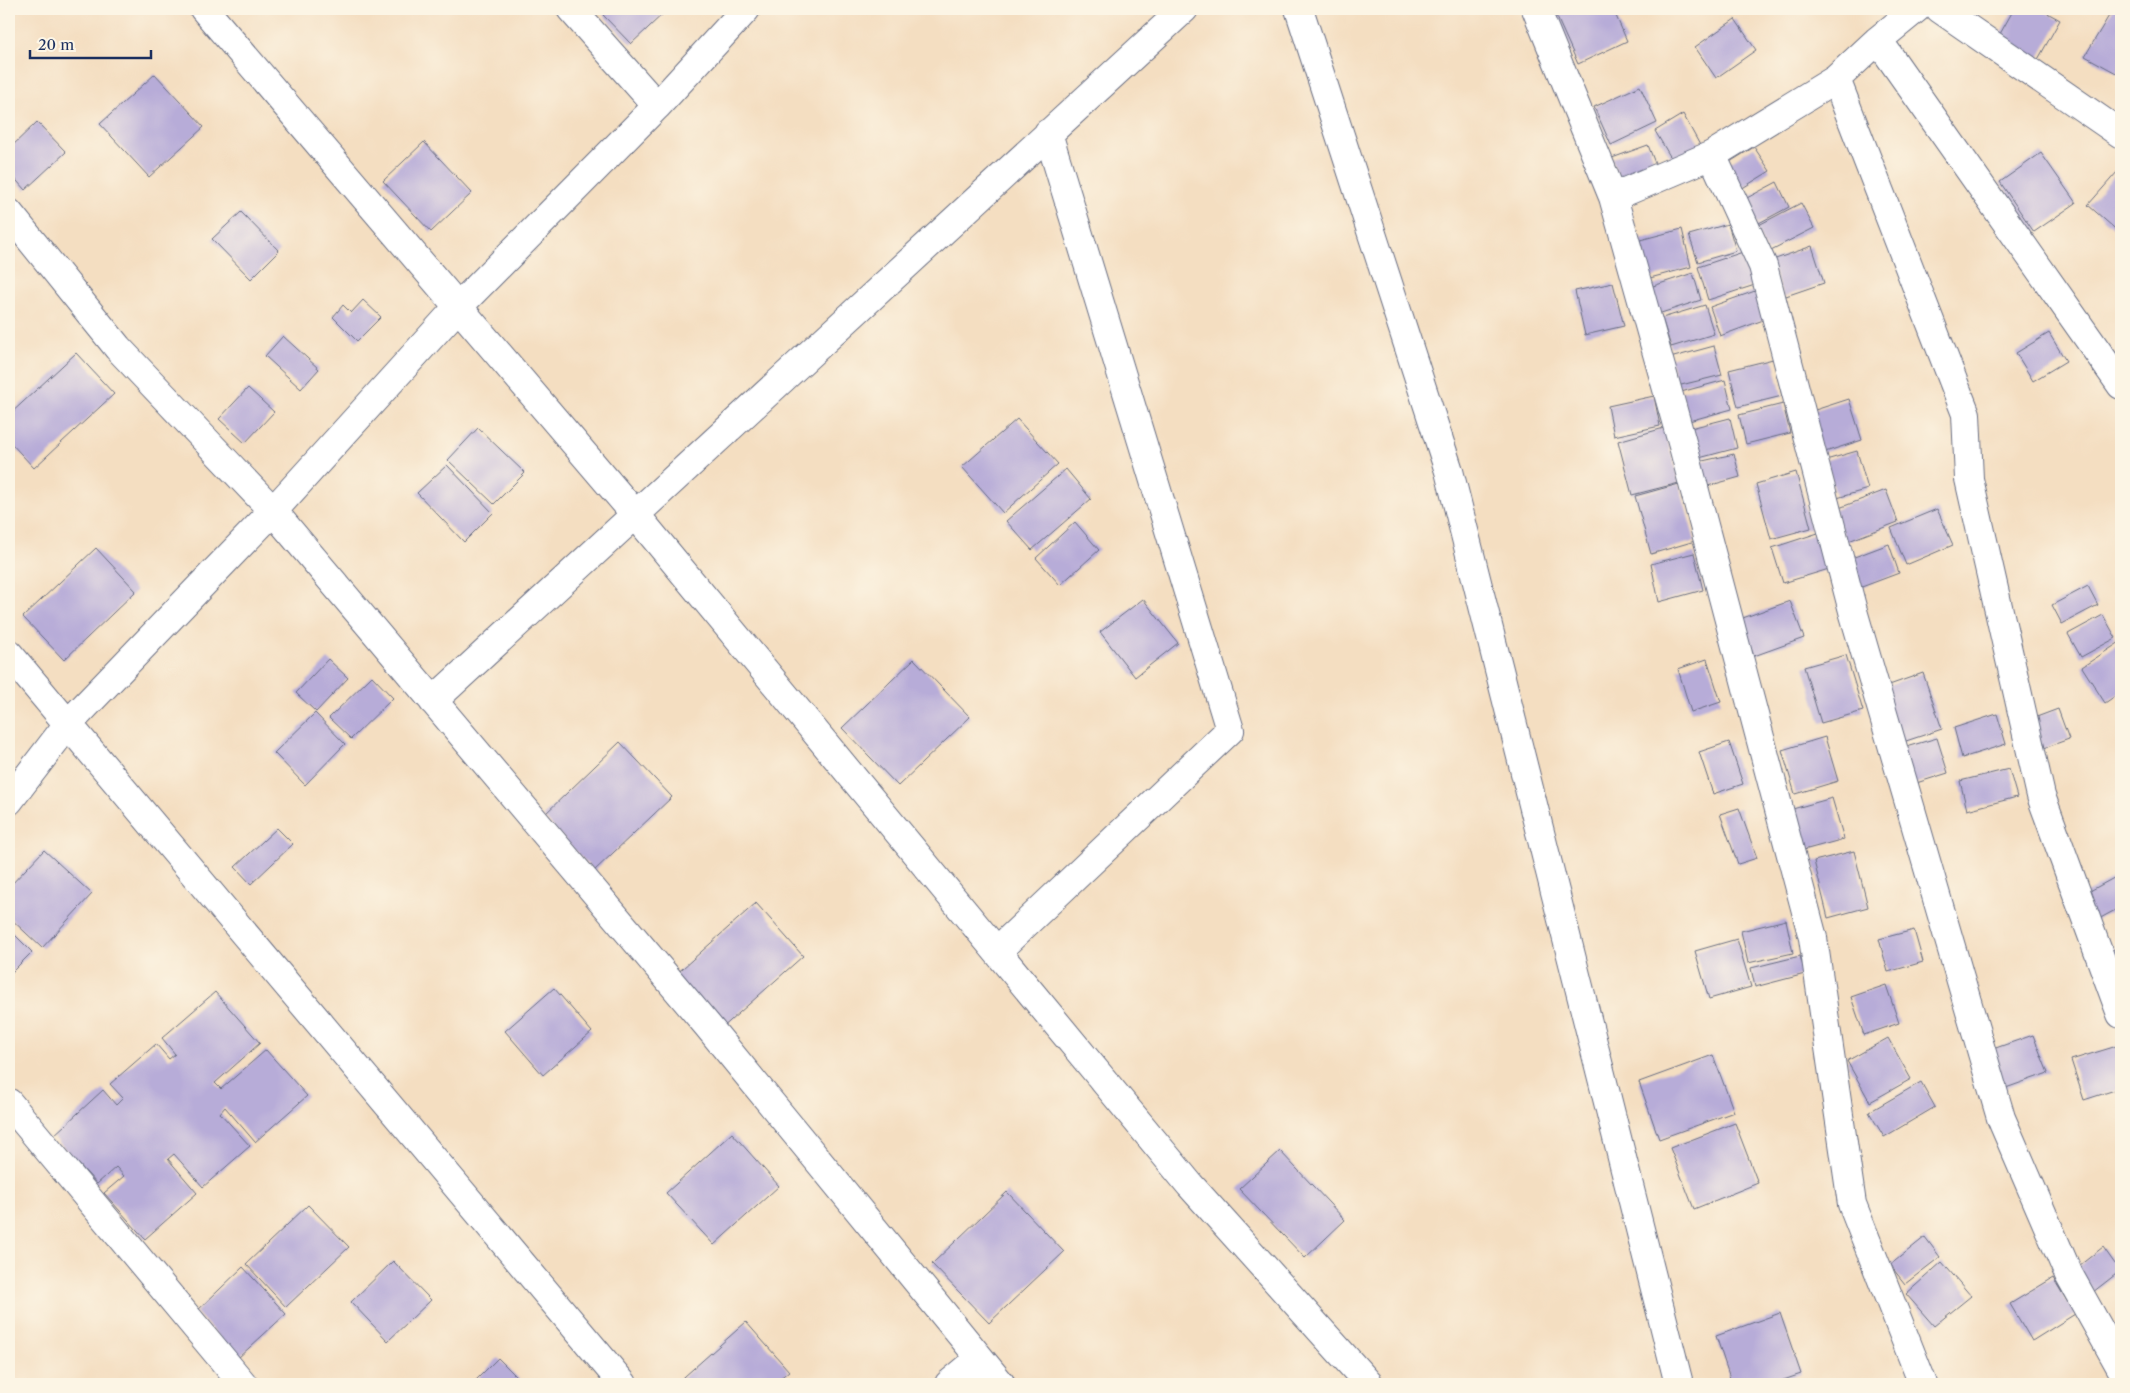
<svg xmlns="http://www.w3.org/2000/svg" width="2130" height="1393" viewBox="0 0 2130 1393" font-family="'Libre Caslon Text',serif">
  <rect width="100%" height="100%" fill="#fcf5e5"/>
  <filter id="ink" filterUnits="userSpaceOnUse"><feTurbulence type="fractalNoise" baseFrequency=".02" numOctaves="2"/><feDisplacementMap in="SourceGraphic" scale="10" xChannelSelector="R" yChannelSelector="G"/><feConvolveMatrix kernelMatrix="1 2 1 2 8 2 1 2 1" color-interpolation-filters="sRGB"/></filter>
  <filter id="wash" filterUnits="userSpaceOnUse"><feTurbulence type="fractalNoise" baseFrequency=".0096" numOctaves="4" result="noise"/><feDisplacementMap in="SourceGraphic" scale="20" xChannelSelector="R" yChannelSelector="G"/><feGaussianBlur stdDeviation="1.12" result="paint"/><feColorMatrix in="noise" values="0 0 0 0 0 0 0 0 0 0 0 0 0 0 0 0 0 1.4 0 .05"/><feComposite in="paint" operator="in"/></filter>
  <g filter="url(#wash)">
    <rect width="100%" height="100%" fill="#f4dec1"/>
    <g id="blocks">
      <path fill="#b7acd8" d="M609,9H665L666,11L631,44L603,15Z
        M1564,9H1613L1627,41L1578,64L1555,13Z
        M2014,9H2040L2060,20L2036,63L1996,41Z
        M2113,9H2121V68L2118,74L2085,56Z
        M1735,19L1756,50L1716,78L1695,47Z
        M155,74L204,127L149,177L100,124Z
        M1640,86L1657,123L1611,145L1594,107Z
        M1683,114L1701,147L1674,163L1655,131Z
        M37,122L66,152L25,190L9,172V149Z
        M424,142L472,193L431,232L383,181Z
        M1648,145L1658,171L1621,185L1612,158Z
        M1754,147L1770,171L1736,192L1720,168Z
        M2041,153L2076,203L2034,232L2000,182Z
        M2118,171L2121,174V234L2088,205Z
        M1777,182L1789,207L1757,224L1745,199Z
        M1801,203L1814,228L1767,252L1755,227Z
        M241,212L279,251L251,279L212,239Z
        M1728,224L1736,251L1698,262L1689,235Z
        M1682,229L1691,267L1650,278L1640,240Z
        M1812,246L1824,283L1783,297L1770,261Z
        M1743,252L1755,285L1708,300L1698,267Z
        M1693,273L1701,300L1658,314L1650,287Z
        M1613,283L1624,326L1585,335L1575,291Z
        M1755,291L1766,319L1720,336L1710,307Z
        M363,300L381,317L357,341L333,317L343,305L351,313Z
        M1705,305L1714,334L1671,347L1662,318Z
        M2049,333L2066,361L2033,381L2016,353Z
        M283,336L319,369L301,389L265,356Z
        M1714,346L1722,375L1677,386L1670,358Z
        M76,353L114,394L34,468L9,441V415Z
        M1773,359L1782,396L1738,407L1729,370Z
        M1725,380L1732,409L1689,421L1681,392Z
        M248,388L274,412L245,443L219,419Z
        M1654,396L1660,426L1614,436L1608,406Z
        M1849,399L1862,440L1822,453L1809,412Z
        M1783,404L1790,433L1746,444L1739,415Z
        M1730,418L1737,448L1699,458L1691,428Z
        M1017,419L1058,464L1003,513L962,467Z
        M478,428L525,473L494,504L448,460Z
        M1664,428L1679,483L1632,495L1618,441Z
        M1857,451L1868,489L1837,498L1826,460Z
        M1734,454L1740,477L1704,487L1698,462Z
        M447,465L493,513L464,542L417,493Z
        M1066,469L1091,499L1032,550L1006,521Z
        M1796,472L1811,528L1771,539L1756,484Z
        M1679,484L1695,541L1651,554L1635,496Z
        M1886,490L1898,522L1846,542L1834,510Z
        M1937,509L1953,545L1906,565L1891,528Z
        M1075,522L1099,550L1060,585L1036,558Z
        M1818,533L1829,569L1783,583L1772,548Z
        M1889,544L1899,573L1859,588L1849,559Z
        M96,548L136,591L64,660L23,617Z
        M1694,553L1703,590L1659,602L1651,564Z
        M2088,586L2098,605L2062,624L2052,605Z
        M1143,599L1178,643L1135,677L1100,632Z
        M1790,601L1804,638L1754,656L1740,619Z
        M2103,615L2116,638L2081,657L2068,634Z
        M2120,642L2121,692L2105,703L2082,667Z
        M1846,655L1863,711L1821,723L1804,667Z
        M328,659L348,678L316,712L296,693Z
        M914,659L970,717L898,786L842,728Z
        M1707,659L1721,702L1691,712L1678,669Z
        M1923,673L1942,729L1900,743L1881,688Z
        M372,676L393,698L351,739L329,718Z
        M2058,709L2069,739L2036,751L2026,721Z
        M315,713L345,744L305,785L274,753Z
        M1997,714L2006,744L1962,758L1954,728Z
        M1825,737L1838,781L1795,794L1782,750Z
        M1937,738L1948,773L1910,785L1899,749Z
        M620,742L672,797L594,871L543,816Z
        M1729,742L1743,784L1713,794L1699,752Z
        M2009,769L2017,797L1967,810L1960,781Z
        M1832,798L1844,839L1800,851L1789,810Z
        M1739,808L1757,858L1738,864L1720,814Z
        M277,828L293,844L251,884L235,867Z
        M44,850L92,894L42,948L9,917V887Z
        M1854,851L1868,907L1828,918L1814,861Z
        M2121,874V907L2093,922L2079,897Z
        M756,903L803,956L721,1029L674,976Z
        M1786,920L1793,953L1748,963L1741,931Z
        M9,929L32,952L9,975Z
        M1914,930L1923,962L1888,972L1879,939Z
        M1737,939L1751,987L1709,999L1695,951Z
        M2121,946V980L2105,953Z
        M1800,956L1805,974L1755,987L1751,968Z
        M1886,985L1899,1023L1864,1035L1851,997Z
        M554,988L592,1032L543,1075L505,1031Z
        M215,992L260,1043L215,1083L221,1089L266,1050L307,1096L255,1142L225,1107L220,1113L250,1146L203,1187L174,1154L168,1159L197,1193L145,1239L104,1193L124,1176L116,1167L97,1184L53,1136L103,1090L116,1105L123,1098L110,1084L156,1044L169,1059L175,1054L162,1038Z
        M2033,1035L2048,1073L2003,1089L1990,1050Z
        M1888,1038L1911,1079L1870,1102L1847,1061Z
        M2117,1046L2121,1059V1088L2084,1100L2071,1060Z
        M1713,1055L1734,1112L1659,1139L1639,1082Z
        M1921,1082L1935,1107L1884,1137L1869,1112Z
        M1735,1123L1758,1183L1694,1209L1670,1148Z
        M732,1133L779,1186L714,1245L666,1193Z
        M1280,1151L1345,1220L1305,1258L1239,1189Z
        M1007,1192L1064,1252L989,1323L932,1264Z
        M308,1205L349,1247L286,1307L246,1264Z
        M1925,1237L1940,1257L1905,1284L1890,1265Z
        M2103,1247L2120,1271L2093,1292L2075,1269Z
        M393,1261L431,1300L388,1341L351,1302Z
        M1942,1262L1971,1296L1934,1326L1906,1294Z
        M243,1267L286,1314L238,1358L196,1312Z
        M2053,1278L2075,1314L2032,1341L2010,1304Z
        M1780,1313L1801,1374L1772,1384H1732L1716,1336Z
        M746,1322L789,1371L773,1384H676Z
        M498,1358L524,1384H472Z"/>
    </g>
  </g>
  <g filter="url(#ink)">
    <use href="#blocks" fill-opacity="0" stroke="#676c81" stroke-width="1"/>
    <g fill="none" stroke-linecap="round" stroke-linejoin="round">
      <g stroke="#676c81" stroke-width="30">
        <path id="street" d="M204,9L635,514L1190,1185L1369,1384
          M1299,9L1449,471L1679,1384
          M1536,9L1613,197L1683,446L1813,938L1852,1204L1923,1384
          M1940,9L2121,134
          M1878,40L2121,385
          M1836,79L1966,414L1969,479L2041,796L2121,1014
          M657,106L746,9
          M1712,155L1763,266L1853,611L2001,1118L2069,1275L2121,1368
          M1613,197L1712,155L1836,79L1878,40L1916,9
          M9,213L118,348L273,511L707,1025L1001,1384
          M9,654L623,1384
          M433,701L1184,9
          M9,801L68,724L273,511L458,307L657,106L571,9
          M997,951L1230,730L1048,133
          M9,1103L243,1384
          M949,1384L979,1359"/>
      </g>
      <use href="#street" stroke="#fff" stroke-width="28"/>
    </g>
  </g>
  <rect width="2130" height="1393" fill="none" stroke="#fcf5e5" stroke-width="30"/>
  <path d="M30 50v8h121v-8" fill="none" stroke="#1b2f5e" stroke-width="2.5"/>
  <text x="38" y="50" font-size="15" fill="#1b2f5e" stroke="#fcf5e5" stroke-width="4" paint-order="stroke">20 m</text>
</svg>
